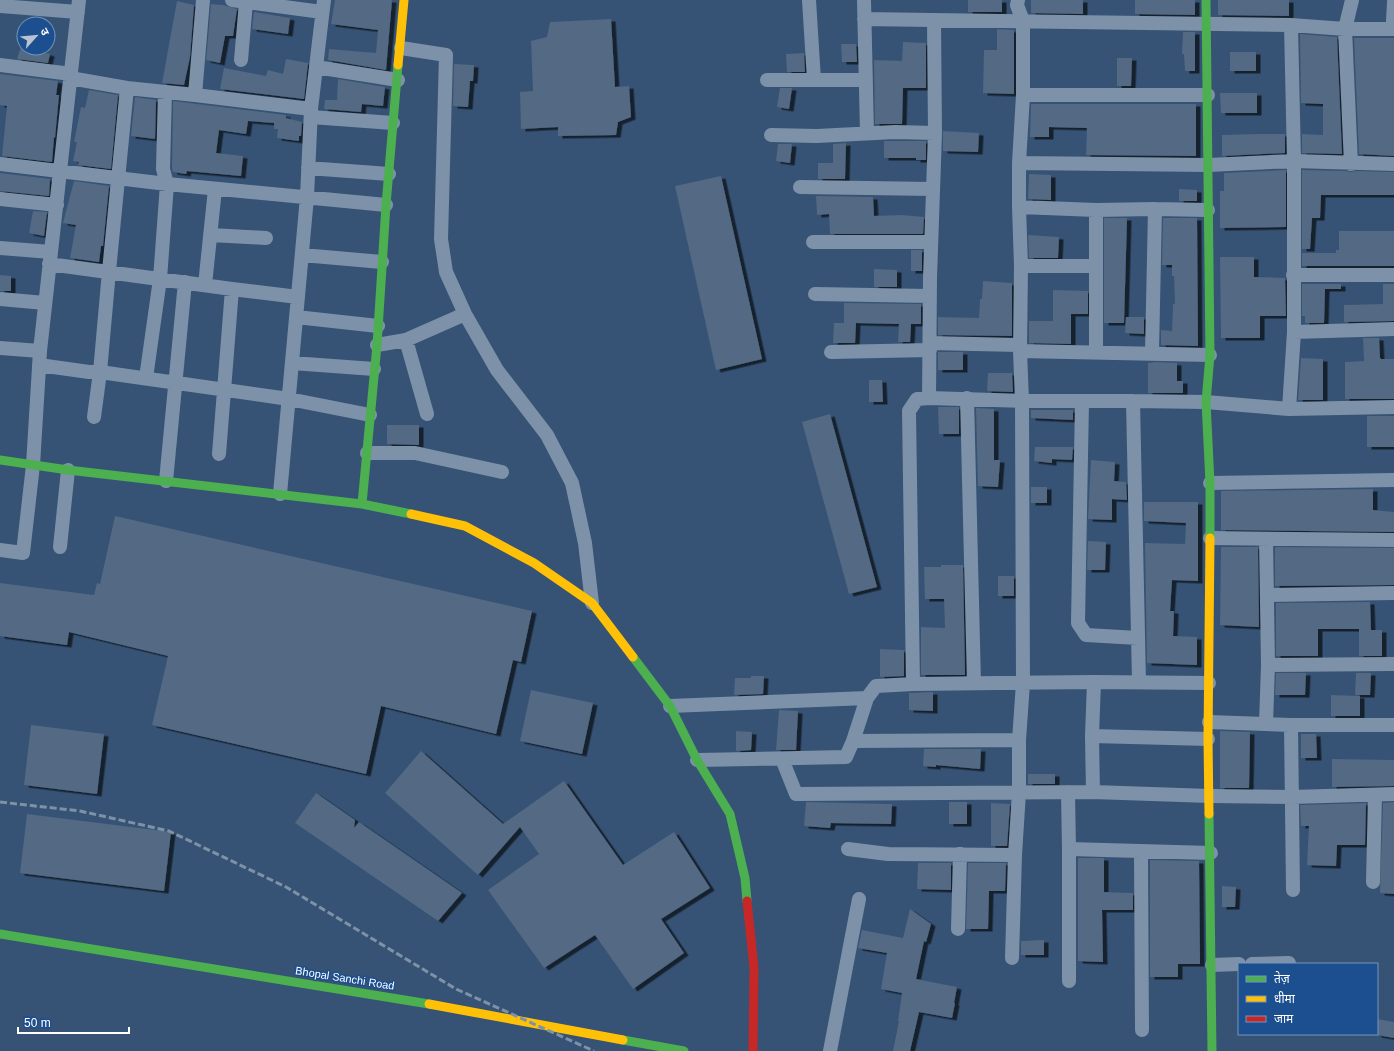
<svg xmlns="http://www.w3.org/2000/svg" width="1394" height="1051" viewBox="0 0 1394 1051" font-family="Arial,'Noto Sans Devanagari',sans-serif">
  <defs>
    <filter id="shadow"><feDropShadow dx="4.5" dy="2.5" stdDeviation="0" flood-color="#0009"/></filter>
  </defs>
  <rect width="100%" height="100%" fill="#365274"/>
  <path fill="#526984" filter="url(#shadow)" d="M335,0H392L386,70L328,60L329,49L376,53L378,30L331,24Z
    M968,0H1002V12H968Z
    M1031,0H1083V14L1031,13Z
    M1135,0H1195V15L1135,14Z
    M1218,0H1289V16L1218,15Z
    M177,1L194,5L190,57L184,85L162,83Z
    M211,4L223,5L237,9L233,36H225L220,63L206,60Z
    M254,12L290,18L288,34L252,29Z
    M611,19L615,87L629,86L631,117L618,122L616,135L558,136V127L521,129L520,92L533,91L531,41L547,37L550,22Z
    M997,29L1014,30V94L983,93L984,50H997Z
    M1183,32H1195V71H1185L1184,54H1182Z
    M1300,34L1337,37L1342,154L1302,153V134L1323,135V104L1301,103Z
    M1354,38H1394V156L1359,154Z
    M903,42L926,43V88H903L902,124H875L874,60L902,61Z
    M841,44H856L857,62H842Z
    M21,47L50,54L48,63L17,59Z
    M1230,52H1256V71H1230Z
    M804,53L805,72H787L786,54Z
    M1117,58H1132L1131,86H1117Z
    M286,59L308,63L304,99L220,89L224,68L266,76L268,70L283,74Z
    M454,64L474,65L473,81H470L468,107L453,106Z
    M0,74L58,81L56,95H59L56,127L55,138L54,137L52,162L2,156L7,106L0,105Z
    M338,79L385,87L383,106L362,104L361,112L324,109L325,100H337Z
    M780,88H792L789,109L777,107Z
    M89,90L118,95L111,169L78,165L79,162L73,161L77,142H74L81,107L85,108Z
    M1220,93H1257V113H1221Z
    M135,97L156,100L155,139L131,136Z
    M173,101L286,115V118L302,122L301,136H299V141L277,138L278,129H274V123L248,121L246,134L219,130L216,153L243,156L241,176L187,171L186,174L173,172L172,168Z
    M1031,104H1196V156L1086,155L1087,128L1049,127V137H1030Z
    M943,131L979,133L978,152L943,151Z
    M1256,134H1285V153L1222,156V135Z
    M884,141H926V160H916V158H884Z
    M846,143L845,179H818V163H833V144Z
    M778,144H792L790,163L776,161Z
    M1286,170V227L1220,228V191H1224V173Z
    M1302,170L1346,171L1351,172L1355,171L1394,172V195H1321L1320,218H1312L1310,249H1302Z
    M0,173L50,179L49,196L0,191Z
    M1029,174L1051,175V200L1028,199Z
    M721,176L762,359L716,370L675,186Z
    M74,181L109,186L103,246H101L99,262L70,258L76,225L63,223Z
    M1179,189L1197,190V201H1179Z
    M816,196L873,197L874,216L902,215L924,217L923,234H830L829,214L817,215Z
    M33,211L47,212L44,236L29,233Z
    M1104,218H1127L1124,323H1104Z
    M1163,218H1197L1198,346L1161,345V330L1172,331L1173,304H1175L1174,276H1172V265H1162Z
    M1339,231H1394V266H1302V253H1336V250H1339Z
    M1028,235L1059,237L1058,258H1029Z
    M911,250H922V271H911Z
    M1220,257H1254V277L1285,278L1286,316H1260V338H1221Z
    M874,269L897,270V287H874Z
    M0,275L11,276V291H0Z
    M983,281L1012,283V336L938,335V317L979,318L980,299H982Z
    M1302,284H1341V289H1325L1324,323H1305V316H1302Z
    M1383,284H1394V321L1344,322V305L1383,304Z
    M1053,290L1088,291V314H1071V344L1029,343V321H1053Z
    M844,303L921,304V324H911L910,342H898L899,324L856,323L855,343H833L834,323H844Z
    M1126,317H1144V334L1125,333Z
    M1363,338H1379L1380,358L1381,359H1394V399H1345V362L1364,361Z
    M938,352H963V370H938Z
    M1301,358L1323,359V400H1298Z
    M1156,362L1177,363V381H1183V393H1148V363Z
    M988,373H1012L1013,392L987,391Z
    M869,380H882L883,402H869Z
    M938,407H959V434H939Z
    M976,408L994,409V460H1000L998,487L978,486Z
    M1031,410H1073V420L1031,418Z
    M830,414L877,587L849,594L802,422Z
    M1367,416H1394V447H1367Z
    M387,425H419V445L387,444Z
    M1035,447H1073L1072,460L1052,459V463L1034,461Z
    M1091,460L1115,462L1114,481L1126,482L1127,500L1112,499V520L1088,519Z
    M1031,487H1047V503H1031Z
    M1373,489V510L1394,512V532L1221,530V491Z
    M1144,502H1198V581L1172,580L1170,611H1174L1173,636L1197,637V665L1147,663L1145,543L1185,544L1186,523L1144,521Z
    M115,516L532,611L521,662L513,660L496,734L381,706L366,774L152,725L168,656L69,632L67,645L0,636V583L94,595L97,583L100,584Z
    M1088,541L1106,542L1105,570H1087Z
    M1221,547H1258L1259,627L1220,625Z
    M1275,547L1394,548V585L1275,586Z
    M941,565H963L965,675H921V627L945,628L944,599H925L924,567H941Z
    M998,576H1014V596H998Z
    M1370,602L1371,630H1382V656H1359V629H1318V656H1276V603Z
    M880,649L904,650V676L880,677Z
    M1276,673H1306L1305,695H1275Z
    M1356,673H1371L1370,695H1355Z
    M751,676H764L763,694L734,695L735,678H751Z
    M531,690L593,703L582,754L520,741Z
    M933,692V711L909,710V693Z
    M1331,695L1360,696V716H1331Z
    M779,710L798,711L796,750H776Z
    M31,725L104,734L97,794L24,785Z
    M736,731L752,732L751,750L736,751Z
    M1220,731L1250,732L1249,788H1220Z
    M1301,734H1316L1317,758H1301Z
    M924,749H981L980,769L936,765V767L923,766Z
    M421,751L503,824L564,781L623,865L674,832L710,888L661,919L684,953L633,989L595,935L544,968L488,890L539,854L520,827L478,875L385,793Z
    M1332,759L1394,760V786L1332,787Z
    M1028,774H1055V784H1028Z
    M316,793L355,820L354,828L359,822L462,893L438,921L295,823Z
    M806,802L892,804L891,824L831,823L830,828L804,826Z
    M949,802H967V824H949Z
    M1394,802V894L1380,893L1383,803Z
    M991,803L1010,804L1007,846H991Z
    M1366,803L1365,845H1337L1336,866L1307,865L1309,826H1301L1300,805Z
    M27,814L171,832L164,891L20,873Z
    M1078,858H1104V892L1133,893V910H1102L1103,962L1078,961Z
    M1150,860L1199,861L1200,964H1178V977H1150Z
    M918,863H951V890L917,889Z
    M968,863H1006L1005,891H989L988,929H966Z
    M1222,886L1236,887L1235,907H1222Z
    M910,909L931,924L926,942L924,941L916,979L957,987L954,1003H955L952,1018L919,1012L910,1051H893L899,1021H898L902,993L881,989L887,953L858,948L862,930L903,938Z
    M1044,940V955H1021V941Z
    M1377,1019L1394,1022V1038L1377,1035Z"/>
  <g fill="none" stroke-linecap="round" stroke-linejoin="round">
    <path stroke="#7d92a8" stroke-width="14" d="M232,0L322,12
      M809,0L814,80
      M864,0L867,133
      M1394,2L1393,21L1394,28
      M0,6L78,12
      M864,19L1291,25L1345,29H1394
      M934,20L935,133
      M401,48L446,55L441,239L446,272L465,314L497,370L547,435L572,483L585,543L592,603
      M241,60L246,2
      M0,65L71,74
      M316,67L398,80
      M70,78L127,88L195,95L311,109
      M767,80H865
      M195,95L203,0
      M1023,95H1208
      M311,117L393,123
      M771,135L817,136L895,132L935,133L930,278L929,398
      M1019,163L1208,165L1294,161L1394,164
      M0,164L167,184L386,205
      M1351,164L1345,29L1352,0
      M308,168L389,174
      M800,187L933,189
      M0,199L57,205
      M1019,207L1096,210L1155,209L1208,210
      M211,235L266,238
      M813,242H931
      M0,248L51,252
      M302,255L382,262
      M49,264L232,289L298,297
      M1021,266H1095
      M1293,275H1394
      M205,285L215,189
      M815,294L929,296
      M0,299L45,303
      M296,317L378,326
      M1294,332L1394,329
      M406,340L427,414
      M930,343L1020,345
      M377,345L406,340L465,314
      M0,348L40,351
      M1020,351L1210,355
      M831,352L930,350
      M1096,352V210
      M1152,353L1155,209
      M292,363L374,369
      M39,365L89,372H100L109,271L127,88
      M146,378L160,279L167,184L163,169L165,92
      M967,398L974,683
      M1082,401L1078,623L1086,635L1138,638
      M1133,401L1139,682
      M1289,409L1294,332V161L1291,25
      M94,417L100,372L289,399L370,415
      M367,453H415L502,472
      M219,454L232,289
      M166,481L185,282
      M1210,483L1394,480
      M280,494L307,197L311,109L324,0
      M1210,538L1394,540
      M60,547L68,470
      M0,550L23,553L33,465L40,351L79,0
      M1267,595L1394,593
      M1268,665L1394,664
      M913,684L909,411L917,399L929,398L1022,401H1133L1206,402L1289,409L1394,407
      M670,706L867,698L876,686L913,684L1094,682L1209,683
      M1209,722L1291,725H1394
      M1266,724L1268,665L1266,539
      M1291,725L1293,890
      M1092,736L1208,739
      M853,741L867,698
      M782,759L796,794L1093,792L1210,796L1292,797L1394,794
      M697,760L846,757L853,741L1019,740
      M1068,792L1069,849V981
      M1093,792L1092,736L1094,682
      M848,849L888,854L1015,855
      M1069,849L1211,853
      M1141,852L1142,1030
      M1373,882L1375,795
      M958,929L960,854
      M1012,958L1015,855L1019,792V740L1023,683L1022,401L1020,351L1021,266L1019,207V163L1023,95V21L1017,5L1018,0
      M1252,964L1289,963
      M1212,965L1239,964
      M830,1051L859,899"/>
    <path stroke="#4caf50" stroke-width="9" d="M1206,0L1210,355L1206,402L1210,483V538
      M0,460L68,470L362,504L411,514
      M362,504L377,345L386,205L398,65
      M633,657L670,706L697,760L730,814L745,878L747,901
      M1209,814L1212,1051
      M0,934L429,1004
      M623,1040L684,1051"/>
    <path stroke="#ffc107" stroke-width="9" d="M398,65L404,0
      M411,514L465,526L534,563L592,603L633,657
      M1209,814L1208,739L1210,538
      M429,1004L623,1040"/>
    <path stroke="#c62828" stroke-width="9" d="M747,901L754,968L753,1051"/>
    <path stroke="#7e92a7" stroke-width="3" stroke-dasharray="7 3" stroke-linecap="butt" d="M0,802L80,811L169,831L286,887L456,989L594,1051"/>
  </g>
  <g text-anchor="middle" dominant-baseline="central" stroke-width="3" stroke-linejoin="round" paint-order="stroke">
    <g font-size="11" fill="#fff" stroke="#1b4f8f">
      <text transform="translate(345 978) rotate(9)">Bhopal Sanchi Road</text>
    </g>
  </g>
  <rect x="1238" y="963" width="140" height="72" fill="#1b4f8f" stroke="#7695bc"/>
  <rect x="1246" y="976" width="20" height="6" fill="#4caf50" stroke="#7695bc"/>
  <text x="1274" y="983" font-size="12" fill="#ffffff">तेज़</text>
  <rect x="1246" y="996" width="20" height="6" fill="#ffc107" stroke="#7695bc"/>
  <text x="1274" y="1003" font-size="12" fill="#ffffff">धीमा</text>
  <rect x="1246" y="1016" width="20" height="6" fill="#c62828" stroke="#7695bc"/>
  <text x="1274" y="1023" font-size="12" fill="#ffffff">जाम</text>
  <g transform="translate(36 36) rotate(63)"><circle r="19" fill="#1b4f8f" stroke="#7695bc"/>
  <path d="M0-3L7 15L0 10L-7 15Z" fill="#b9c2ce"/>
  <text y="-6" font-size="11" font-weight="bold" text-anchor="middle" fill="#ffffff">उ</text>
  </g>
  <path d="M18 1027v6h111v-6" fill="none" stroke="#ffffff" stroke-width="2"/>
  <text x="24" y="1027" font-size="12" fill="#ffffff" stroke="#1b4f8f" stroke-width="3" paint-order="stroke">50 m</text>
</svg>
